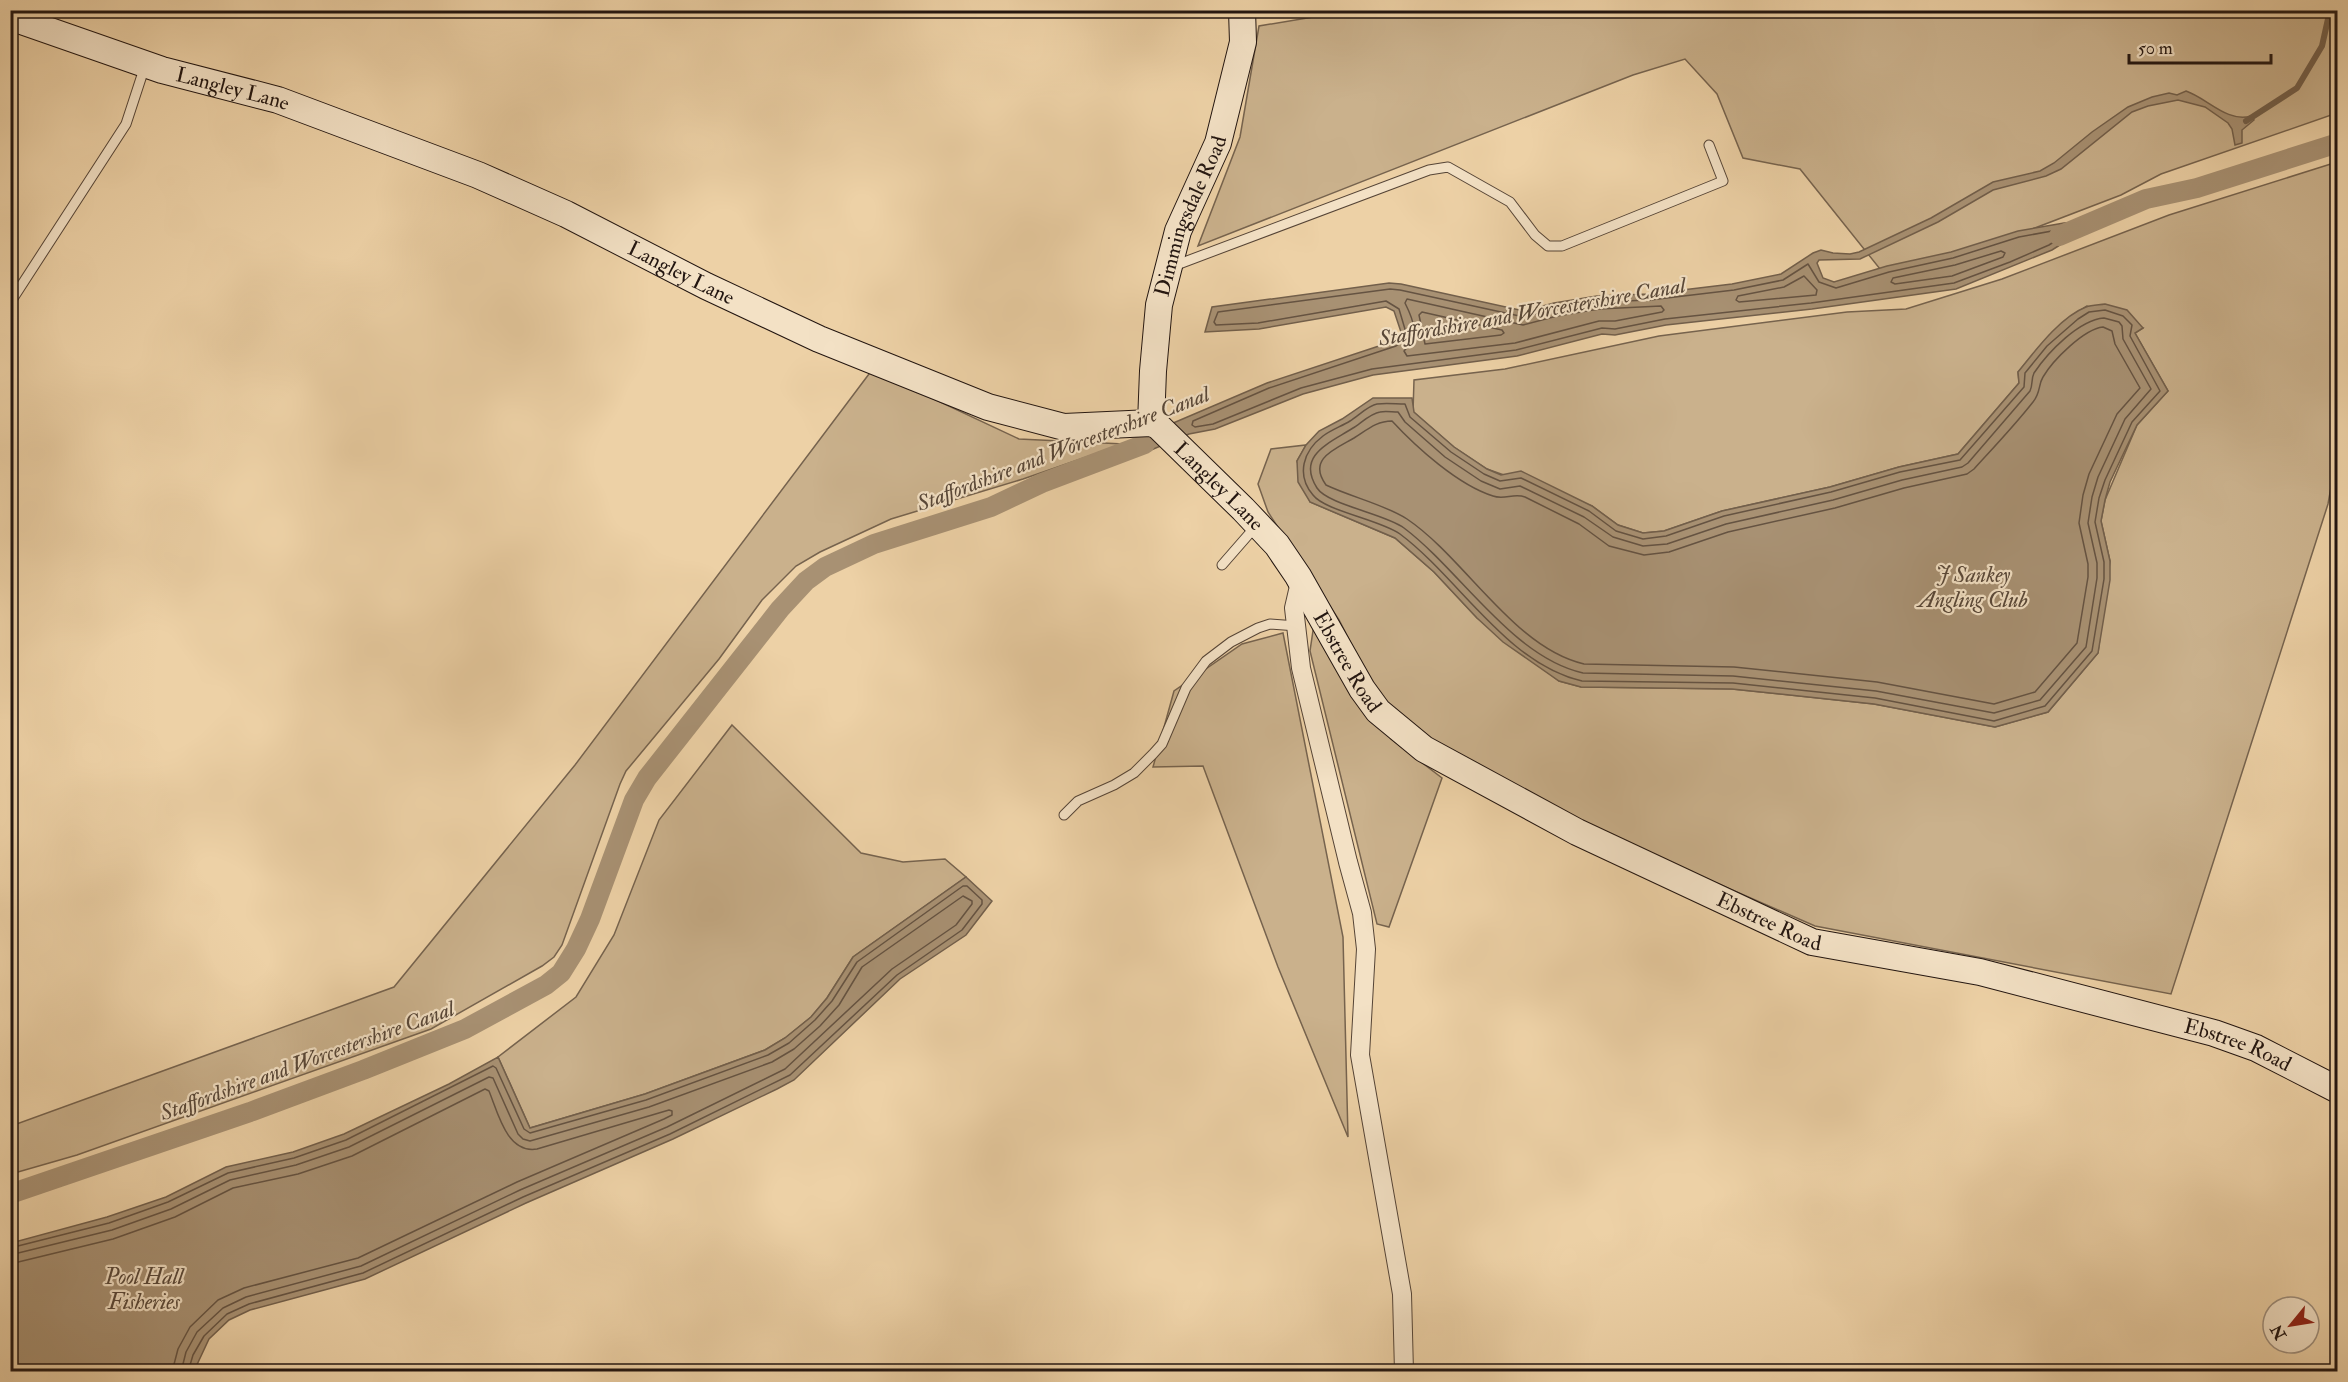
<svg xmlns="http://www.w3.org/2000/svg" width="2348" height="1382" viewBox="0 0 2348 1382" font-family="'IM FELL Double Pica',serif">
  <rect width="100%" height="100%" fill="#edd1a6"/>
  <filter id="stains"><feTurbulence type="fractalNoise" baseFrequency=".00333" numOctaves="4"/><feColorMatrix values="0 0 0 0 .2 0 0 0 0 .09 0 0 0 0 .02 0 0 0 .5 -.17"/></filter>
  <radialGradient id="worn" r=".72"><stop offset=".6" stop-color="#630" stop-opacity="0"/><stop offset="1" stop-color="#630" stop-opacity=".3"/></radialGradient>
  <path fill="#cab18c" stroke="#76634e" stroke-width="1.5" d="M1355,10L2337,11V113L2161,174L2121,195L1975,251L1884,274L1800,169L1743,158L1717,94L1685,59L1633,75L1198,246L1240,137L1259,26Z
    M2337,162L2338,448L2328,504L2171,994L1815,926L1604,834L1448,753L1378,696L1339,620L1268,512L1258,484L1271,449L1306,445L1297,461L1310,502L1395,538L1434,572L1477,618L1559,681L1581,687L1732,689L1874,704L1995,727L2048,712L2098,653L2110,561L2101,521L2105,500L2137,425L2168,391L2135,333L2143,328L2087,306C2059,323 2039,347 2018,372L2019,383L1958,454L1899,467L1830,487L1722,511L1664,531L1643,533L1618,525L1592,506L1487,469L1454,447L1413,412L1414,380L1505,369L1659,336L1847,312L1906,309L2002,279L2169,215Z
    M872,370L1019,439L1124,444L1023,479L891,519L820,552L796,566L762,600L719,659L626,771L620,784L562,945L554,957L542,966L431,1029L77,1155L11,1174V1126L394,987L575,765Z
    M1314,624L1348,680L1391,739L1442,778L1389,927L1377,924L1310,651Z
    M1283,633L1343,937L1348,1137L1278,967L1203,766L1153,767L1174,691L1242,644Z
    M732,725L861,853L903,862L945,859L966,877L853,957L827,998L811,1017L785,1038L765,1050L645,1094L530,1128L498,1057L576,997L614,935L659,820Z"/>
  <path fill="#a89173" stroke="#725f4b" stroke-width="1.5" d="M2186,91C2207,98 2227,123 2251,116L2254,120L2242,130V143L2235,145L2232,129L2228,123L2205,107L2178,100L2148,106L2132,112L2061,169L2046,176L1993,190L1938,222L1860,259L1819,260L1817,263L1823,278L1834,282L1887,266L1951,252L2018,231L2064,223L2082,222L2084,230L2052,250L1956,289L1812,309L1666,325L1615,335L1602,334L1517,356L1373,375L1303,394L1215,429L1189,434L1144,453H1097L1124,444L1267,383L1394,341L1402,335L1394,311L1386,307L1259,329L1205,332L1212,307L1389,283L1401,284L1524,311L1554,303L1597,296L1649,294L1732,284L1781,274L1813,253L1821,250L1833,253L1850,254L1859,252L1931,218L1993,182L2040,171L2054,163L2092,132L2128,107L2152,97L2169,93L2177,95Z
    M2105,304L2127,310L2143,328L2135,333L2168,391L2137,425L2110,482L2105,500L2101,521L2110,561V580L2098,653L2048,712L1995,727L1874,704L1732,689L1581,687L1559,681L1503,642L1477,618L1434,572L1395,538L1310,502L1298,482L1297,461L1306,445L1319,431L1342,419L1373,398H1412L1414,412L1454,447L1487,469L1501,475L1521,471L1592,506L1618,525L1643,533L1664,531L1722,511L1830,487L1899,467L1958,454L2019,383L2018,372C2035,351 2060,317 2086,307C2092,305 2099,305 2105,304Z
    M966,877L992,901L966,935L900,979L794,1080L777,1089L673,1139L526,1203L365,1279L250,1310L229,1320L209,1339L194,1371H11V1243L107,1217L166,1197L226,1167L293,1152L344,1134L449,1084L498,1057L530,1128L645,1094L765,1050L785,1038L811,1017L827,998L853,957Z"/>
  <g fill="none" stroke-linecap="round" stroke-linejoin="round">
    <path stroke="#655342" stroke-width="1.5" d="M2063,229L2066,231V234L2049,245L2010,262L1954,283L1811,303L1665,319L1615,329L1602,328L1516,350L1372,369L1301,388L1213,424L1195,427L1192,425L1193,421L1269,388L1396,346L1405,340L1407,336L1399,309L1386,301L1258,323L1216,325L1214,322L1218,312L1390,289L1400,290L1524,317L1556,309L1598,302L1650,300L1734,290L1783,280L1808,264L1819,282L1836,288L1889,272L1953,258L2019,237Z
      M2001,251L2005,253L2003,257L1952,276L1895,284L1891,282L1893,278L1955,265Z
      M1804,276L1817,290L1816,295L1739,302L1736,300L1738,296L1784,287Z
      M1407,299L1523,325L1557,316L1599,309L1661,306L1664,310L1662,312L1615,321H1599L1515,343L1407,356L1404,351C1420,336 1414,321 1405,303Z
      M2105,310L2123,316L2132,325L2130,336L2160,391L2132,422L2105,480L2099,498L2095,522L2104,562V579L2092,651L2045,706L1994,721L1875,698L1733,683L1582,681C1507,664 1459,578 1400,534C1381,520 1325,511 1313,495C1296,475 1303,451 1323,436C1331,430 1342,426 1350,421C1358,416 1369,405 1377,404C1386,403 1396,404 1405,404L1410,417L1451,452L1484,474L1500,481L1521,478L1589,511L1616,531L1643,539L1666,536L1724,516L1831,492L1900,472L1960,460L2024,387L2025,373L2047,346L2078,319L2089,312Z
      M1422,312L1502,330L1504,333L1501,335L1425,344L1419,315Z
      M2104,318L2119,322L2122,326L2123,339L2151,389L2125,419L2098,477L2092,497L2088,523L2097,563V578L2086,647L2040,700L1994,713L1876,691L1733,676L1583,673C1512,657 1460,570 1404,528C1386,514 1328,505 1317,488C1296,455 1330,443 1353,428C1360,424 1371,413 1380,412C1385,411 1392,412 1398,412L1405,422L1445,457L1481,481L1500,489L1520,486L1584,517L1613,537L1643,546L1667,544L1726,524L1833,500L1902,480L1962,467L1968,463L2030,391C2033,385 2031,379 2034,373C2048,352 2079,320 2104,318Z
      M2103,327L2112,331L2115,344L2140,388L2117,414L2089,474L2083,495L2079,523L2088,564V577L2077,643L2035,692L1994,704L1877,682L1734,667L1584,664C1514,648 1465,558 1407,519C1386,505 1351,497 1326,485C1307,459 1335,449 1354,438C1367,430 1376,421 1392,421C1416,447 1458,485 1493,496C1504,500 1514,493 1525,497L1579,524L1609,546L1644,555L1669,552L1728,532L1835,508L1904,488L1967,474L1974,469C1994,447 2015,425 2033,402C2041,392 2038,385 2043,377C2053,360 2084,329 2103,327Z
      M10,1248L109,1223L168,1202L228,1173L294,1158L346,1140L493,1066L496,1068L524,1129L530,1133L646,1100L768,1055L789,1043L815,1020L832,1001L857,962L963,886H967L982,900V904L962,930L897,975L790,1075L670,1134L523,1197L363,1273L249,1304L227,1314L204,1336L193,1355L188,1372
      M10,1255L112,1230L171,1209L230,1180L296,1165L349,1147L489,1077L493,1078L518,1134L523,1139L530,1141L649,1107L772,1062L794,1049L820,1026L839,1005L862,967L963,896L972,901V904L956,925L892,969L785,1069L667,1127L520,1190L361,1266L246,1297L223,1308L197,1332L186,1352L181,1372
      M10,1264L113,1239L175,1217L233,1188L298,1174L352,1156L485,1089L489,1091C498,1113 507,1154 537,1149L669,1110L672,1111V1115L664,1119L517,1182L358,1258L244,1288L218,1300L190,1327L178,1349L172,1372"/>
    <path stroke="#725f4b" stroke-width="6" d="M2246,121L2297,88L2322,46L2330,10"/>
    <path stroke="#a89173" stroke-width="20" d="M2059,236L2146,199L2197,188L2338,143
      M10,1194L250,1112L363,1070L465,1029L546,985L561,973L576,949L590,919L634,800L647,778L780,609L806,581L825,567L874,544L991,507L1042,483L1145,444"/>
    <g stroke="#554436" stroke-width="11">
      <path id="lane" d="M1171,267L1429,170L1448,167L1510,202L1535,235L1548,246H1562L1723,181L1709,145
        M10,303L126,124L145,66
        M1222,565L1256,526
        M1064,815L1078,801L1114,785L1134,773L1153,754L1162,744L1186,688L1206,661L1231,642L1258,628L1270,624L1297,626"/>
    </g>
    <g stroke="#554436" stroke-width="20">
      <path id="street" d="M1300,582L1294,608L1301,668L1348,862L1362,913L1366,949L1360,1055L1402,1294L1404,1372"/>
    </g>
    <g stroke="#221510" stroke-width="28">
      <g id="secondary">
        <path id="s1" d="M10,17L162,70L278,100L478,175L566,214L706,286L819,339L988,407L1064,427L1151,423L1158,426L1243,509L1277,545L1298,576L1362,689L1378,711L1424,749L1577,832L1812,942L1980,972L2214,1033L2256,1048L2338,1090"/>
        <path id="s2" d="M1151,423L1153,371L1159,305L1178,231L1218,143L1243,42L1242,10"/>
      </g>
    </g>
    <use href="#lane" stroke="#f3e1c5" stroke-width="9"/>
    <use href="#street" stroke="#f3e1c5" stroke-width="18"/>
    <use href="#secondary" stroke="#f3e1c5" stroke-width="26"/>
  </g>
  <g text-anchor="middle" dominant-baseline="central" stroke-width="4.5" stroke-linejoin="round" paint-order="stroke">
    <g font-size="21" fill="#221510" stroke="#f3e1c5">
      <text stroke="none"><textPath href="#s1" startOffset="234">Langley Lane</textPath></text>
      <text stroke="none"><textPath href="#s2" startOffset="213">Dimmingsdale Road</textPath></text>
      <text stroke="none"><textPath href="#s1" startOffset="720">Langley Lane</textPath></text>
      <text stroke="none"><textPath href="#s1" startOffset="1314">Langley Lane</textPath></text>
      <text stroke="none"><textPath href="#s1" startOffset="1533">Ebstree Road</textPath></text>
      <text stroke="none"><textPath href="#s1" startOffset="2037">Ebstree Road</textPath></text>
      <text stroke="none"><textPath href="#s1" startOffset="2523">Ebstree Road</textPath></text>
    </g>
    <g font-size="22" font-style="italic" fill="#584738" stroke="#f3e1c5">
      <text transform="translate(1532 312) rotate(-10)">Staffordshire and Worcestershire Canal</text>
      <text transform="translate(1063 449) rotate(-21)">Staffordshire and Worcestershire Canal</text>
      <text x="1973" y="575">J Sankey<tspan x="1973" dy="25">Angling Club</tspan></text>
      <text transform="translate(307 1061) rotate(-20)">Staffordshire and Worcestershire Canal</text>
      <text x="144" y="1277">Pool Hall<tspan x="144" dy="25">Fisheries</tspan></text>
    </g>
  </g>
  <rect width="2348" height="1382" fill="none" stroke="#edd1a6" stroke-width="36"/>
  <rect x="12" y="12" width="2324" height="1358" fill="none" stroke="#221510" stroke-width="3"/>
  <rect x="18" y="18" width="2312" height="1346" fill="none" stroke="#221510" stroke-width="1.5"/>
  <g transform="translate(2291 1325) rotate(240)"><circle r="28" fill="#f3e1c5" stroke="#9f8f7d" stroke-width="1.5"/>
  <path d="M0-4.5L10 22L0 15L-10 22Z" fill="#8f2418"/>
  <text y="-9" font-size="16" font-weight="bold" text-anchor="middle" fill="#221510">N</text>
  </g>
  <path d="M2129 54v9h142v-9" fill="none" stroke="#221510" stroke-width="3"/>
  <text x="2138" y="54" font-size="18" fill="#221510" stroke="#f3e1c5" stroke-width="4.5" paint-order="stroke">50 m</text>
  <rect width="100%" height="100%" filter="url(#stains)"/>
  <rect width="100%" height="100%" fill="url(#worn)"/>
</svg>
